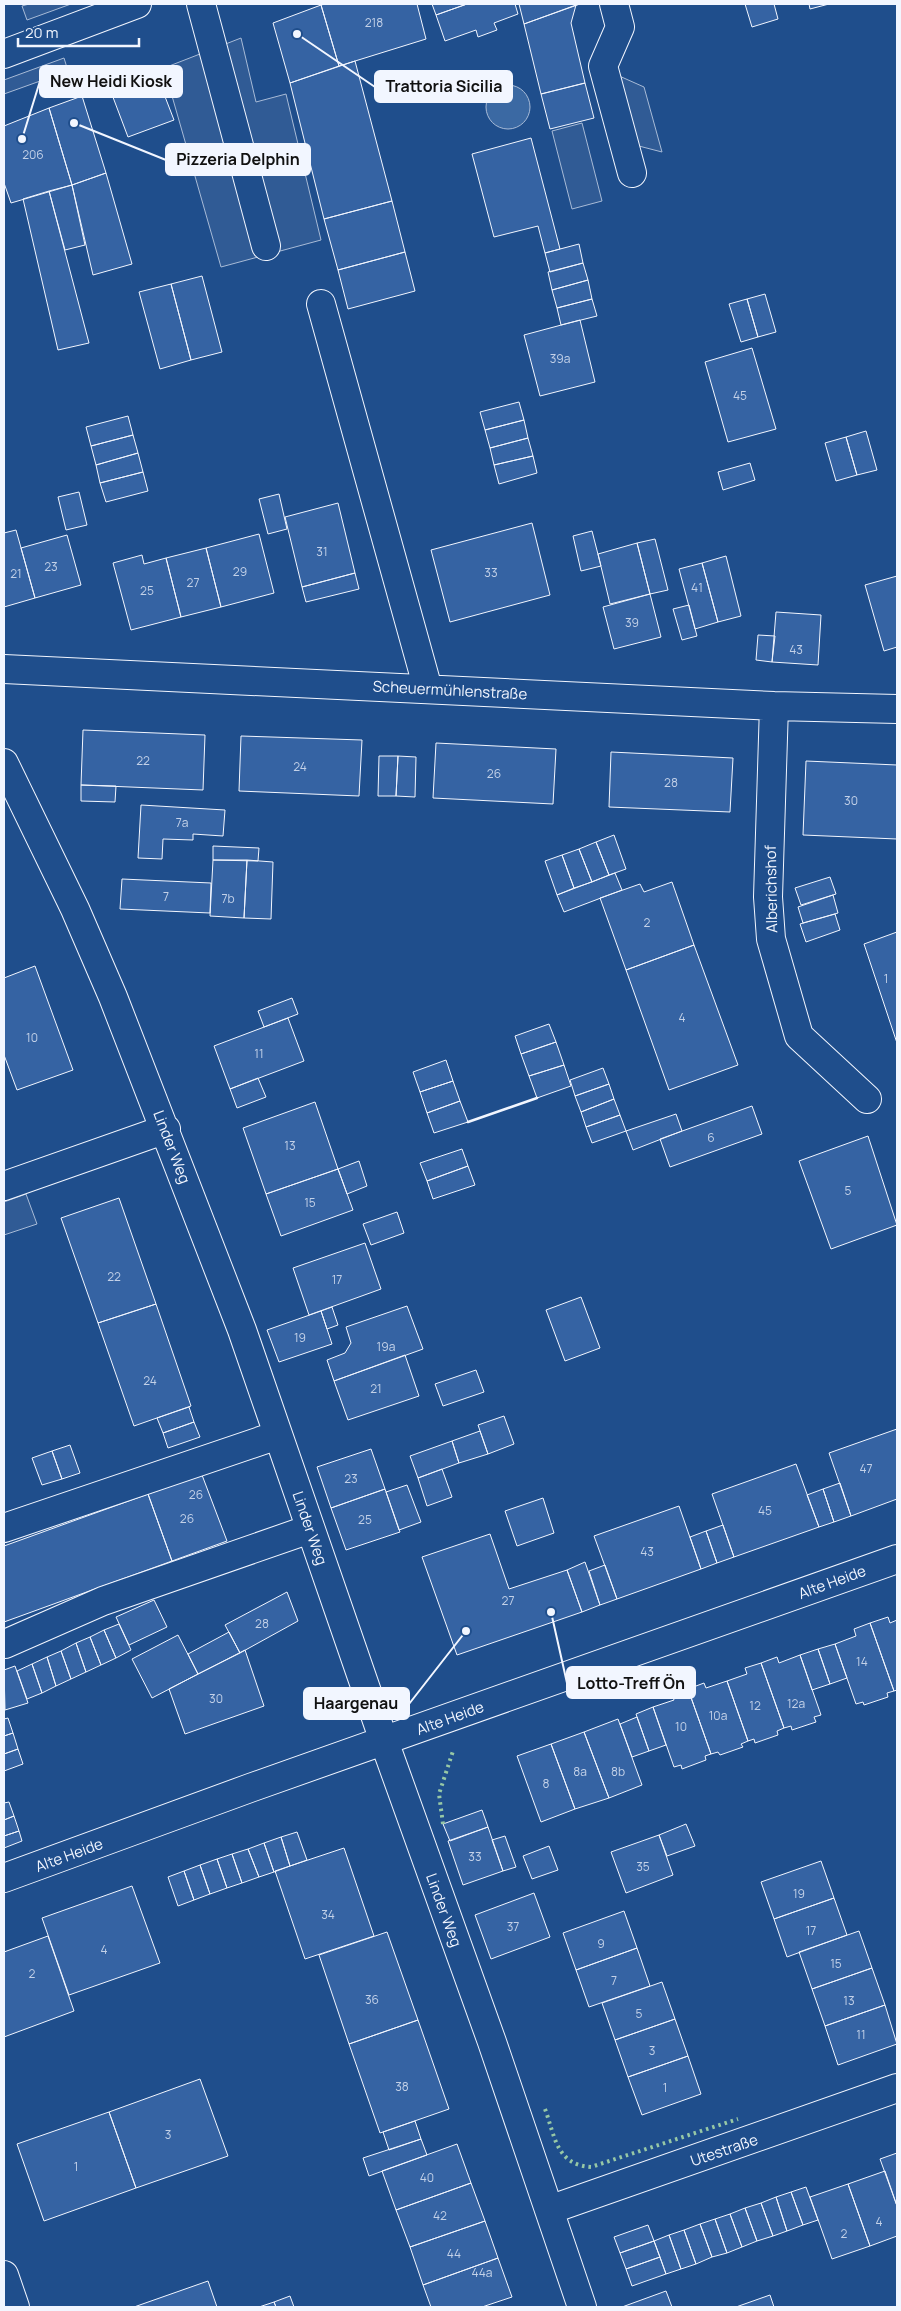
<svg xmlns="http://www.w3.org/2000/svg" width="901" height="2311" viewBox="0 0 901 2311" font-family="Manrope,sans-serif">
  <rect width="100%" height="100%" fill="#1f4e8c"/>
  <path fill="#305b95" stroke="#a8bbd7" d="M29,4H71L27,20L22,6Z
    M241,38L256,102L286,94L321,240L221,267L164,68Z
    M64,58L68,71L4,94V80Z
    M617,75L644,87L662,152L635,145Z
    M582,123L602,201L572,209L552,131Z
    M26,1194L37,1224L4,1235V1202Z"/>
  <path fill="#3b69a3" stroke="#a8bbd7" d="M486 107a22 22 0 1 1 44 0a22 22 0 1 1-44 0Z"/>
  <path fill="#3563a3" stroke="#f2f6ff" d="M325,4H417L426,39L339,66L321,5Z
    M432,4H467L436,15Z
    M467,4H515L518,14L494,23L497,30L478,37L476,30L445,41L436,15Z
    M519,4H580L524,24Z
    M745,4H774L778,19L752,27Z
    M809,4H829L810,9Z
    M321,5L339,66L290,83L273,23Z
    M576,5L571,23L585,83L541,94L524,24Z
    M355,61L392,201L324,219L290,83Z
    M154,68L174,120L128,137L108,84Z
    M585,83L594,118L550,129L541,94Z
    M82,96L106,173L72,185L49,108Z
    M49,108L72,185L11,203L4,183V126Z
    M531,138L560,249L545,253L538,226L494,237L472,154Z
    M106,173L132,264L93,275L72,185Z
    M72,185L85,245L65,250L49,191Z
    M49,191L89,343L58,350L23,199Z
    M392,201L405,252L338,270L324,219Z
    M579,244L583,263L550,272L545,253Z
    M405,252L415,291L348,309L338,270Z
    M583,263L588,280L552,290L548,272Z
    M202,276L222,352L191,360L171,284Z
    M588,280L592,299L557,308L552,290Z
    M171,284L191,360L160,369L139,292Z
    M765,294L776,332L758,337L747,299Z
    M592,299L597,316L561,325L557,308Z
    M747,299L758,337L741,342L729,304Z
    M580,320L595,382L540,396L524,335Z
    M752,348L776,429L728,442L705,362Z
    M519,402L524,420L485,430L480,412Z
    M128,416L133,435L91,446L86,427Z
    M524,420L528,438L490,448L485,430Z
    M866,431L877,470L857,475L846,437Z
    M133,435L138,453L96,465L91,446Z
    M846,437L857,475L836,481L825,443Z
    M528,438L533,456L494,465L490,448Z
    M138,453L143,472L100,483L96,465Z
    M533,456L537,473L499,484L494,465Z
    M750,463L755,480L723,490L718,472Z
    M143,472L148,491L106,502L100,483Z
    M79,492L87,525L66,530L58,497Z
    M279,494L287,529L268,534L259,499Z
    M338,503L355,573L302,587L285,517Z
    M532,523L550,595L450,622L431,550Z
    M16,530L35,598L4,607V533Z
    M592,531L601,566L581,571L573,536Z
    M259,534L274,593L221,607L206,548Z
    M67,535L81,585L35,598L21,548Z
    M655,539L668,590L650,594L637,543Z
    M637,543L650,594L610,604L598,554Z
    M206,548L221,607L181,617L166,558Z
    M142,555L144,564L166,558L181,617L131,630L113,563Z
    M726,556L741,616L718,622L702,563Z
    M702,563L718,622L695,629L679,569Z
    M355,573L359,589L306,602L302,587Z
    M897,576V647L884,651L865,585Z
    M650,594L661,637L614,649L603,607Z
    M689,605L697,636L682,640L673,609Z
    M776,612L821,615L818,665L772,662Z
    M758,635L775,636L772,662L756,660Z
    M83,730L205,735L203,790L81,785Z
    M241,736L362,740L359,796L239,791Z
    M436,743L556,749L553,804L433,798Z
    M611,752L733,758L730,812L609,807Z
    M379,756H398L396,796H378Z
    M398,756L416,757L415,797L396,796Z
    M806,761L897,765V839L803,835Z
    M81,785L116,786L115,802L81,801Z
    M141,805L225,810L223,836L193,834V840L163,839L162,859L138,858Z
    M614,835L626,869L609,875L596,842Z
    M596,842L609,875L592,882L579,849Z
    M213,846L259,848L258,861L213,860Z
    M579,849L592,882L574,888L562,855Z
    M562,855L574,888L557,895L545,861Z
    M213,860H247L244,918L210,916Z
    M247,860L273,862L271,919L244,918Z
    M615,873L622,890L564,912L557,895Z
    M830,877L836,894L801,905L795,888Z
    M122,879L211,883L210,913L120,909Z
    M672,882L694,945L626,970L600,898L640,884L644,892Z
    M833,895L838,913L803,923L798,907Z
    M835,914L840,930L806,942L800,924Z
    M897,932V1043L864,944Z
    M694,945L738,1065L669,1090L626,970Z
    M35,966L73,1070L17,1090L4,1055V978Z
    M292,998L298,1014L264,1027L258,1011Z
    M288,1018L304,1061L230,1089L214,1046Z
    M549,1024L556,1042L521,1054L515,1036Z
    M556,1042L564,1065L529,1076L521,1054Z
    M446,1060L453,1081L420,1092L413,1072Z
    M564,1065L571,1086L537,1098L529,1076Z
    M603,1068L609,1084L575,1096L570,1080Z
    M258,1078L266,1097L237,1108L230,1089Z
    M453,1081L460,1101L427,1113L420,1092Z
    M609,1084L614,1099L581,1112L575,1096Z
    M614,1099L620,1115L586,1127L581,1112Z
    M460,1101L468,1122L434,1133L427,1113Z
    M315,1102L338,1169L266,1194L243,1128Z
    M752,1106L762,1134L670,1167L660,1139Z
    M676,1114L682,1131L633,1150L626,1131Z
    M620,1115L626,1131L592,1143L586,1127Z
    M868,1136L897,1225L831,1249L799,1161Z
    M462,1149L468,1166L427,1181L420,1163Z
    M359,1161L367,1186L347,1194L338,1169Z
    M468,1166L475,1185L433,1199L427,1181Z
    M338,1169L353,1210L281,1236L266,1194Z
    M119,1198L156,1304L98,1323L61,1218Z
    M397,1212L404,1233L371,1245L363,1224Z
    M365,1243L381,1289L309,1315L293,1268Z
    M581,1297L600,1348L565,1361L546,1310Z
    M156,1304L191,1406L134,1426L98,1323Z
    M407,1306L423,1349L334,1381L327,1360L345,1353L351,1343L346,1327Z
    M332,1307L338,1325L327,1329L321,1311Z
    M321,1311L332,1344L279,1362L267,1330Z
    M405,1355L419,1396L348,1420L334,1381Z
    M476,1370L484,1392L443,1406L435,1384Z
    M189,1407L194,1422L163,1433L157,1418Z
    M504,1416L514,1444L488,1454L478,1425Z
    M194,1422L200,1437L168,1448L163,1433Z
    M897,1429V1499L851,1516L829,1453Z
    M480,1431L488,1454L459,1463L452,1441Z
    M452,1441L459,1463L418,1478L410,1456Z
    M70,1445L80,1473L62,1479L52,1451Z
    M371,1449L385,1489L331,1508L317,1467Z
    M52,1451L62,1479L42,1485L32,1458Z
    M796,1464L819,1527L734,1557L712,1494Z
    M442,1469L452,1497L427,1506L418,1478Z
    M202,1475L227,1541L172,1561L148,1494Z
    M840,1483L851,1516L834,1522L823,1489Z
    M407,1485L421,1522L399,1530L386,1492Z
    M385,1489L400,1532L346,1550L331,1508Z
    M823,1489L834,1522L819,1527L807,1495Z
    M148,1494L172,1561L4,1622V1546Z
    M543,1498L554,1533L517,1546L505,1511Z
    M679,1506L701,1569L617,1599L594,1536Z
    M723,1525L734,1557L717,1563L706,1531Z
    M706,1531L717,1563L701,1569L690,1537Z
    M490,1534L509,1589L567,1570L582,1612L457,1655L422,1557Z
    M585,1562L600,1605L582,1612L567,1570Z
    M605,1565L617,1599L600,1605L589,1571Z
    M287,1592L298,1621L240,1653L225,1625Z
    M154,1600L167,1627L129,1645L116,1617Z
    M888,1617L890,1623L897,1620V1690L894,1691L870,1623Z
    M870,1623L894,1691L887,1693L888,1697L864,1705L863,1702L856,1704L835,1644L856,1636L854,1629Z
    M119,1624L131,1650L116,1658L104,1630Z
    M104,1630L116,1658L101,1665L90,1637Z
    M229,1632L240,1653L198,1674L188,1654Z
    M178,1635L198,1674L152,1698L132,1659Z
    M90,1637L101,1665L86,1672L76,1643Z
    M76,1643L86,1672L71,1679L61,1651Z
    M835,1644L847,1678L830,1684L818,1649Z
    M818,1649L830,1684L812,1690L800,1655Z
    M245,1650L264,1706L185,1734L169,1689Z
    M61,1651L71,1679L56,1686L47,1657Z
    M800,1655L821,1715L814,1717L816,1722L792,1730L791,1726L784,1728L761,1663L777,1657L779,1663Z
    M47,1657L56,1686L42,1693L32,1664Z
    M761,1663L784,1728L777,1731L778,1735L755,1743L754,1739L748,1741L727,1681L747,1674L745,1668Z
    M32,1664L42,1693L27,1699L17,1671Z
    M15,1666L28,1703L5,1710L4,1670Z
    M727,1681L748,1741L741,1744L743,1747L720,1755L718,1752L711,1754L688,1689L704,1683L706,1688Z
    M688,1689L711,1754L705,1756L706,1760L682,1769L681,1765L674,1767L653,1707L674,1700L672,1694Z
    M653,1707L666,1745L649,1751L636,1714Z
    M637,1717L649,1751L632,1757L620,1724Z
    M8,1718L13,1733L4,1736V1719Z
    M618,1719L642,1785L609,1798L584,1732Z
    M584,1732L609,1798L575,1809L551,1744Z
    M13,1733L18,1749L4,1754V1736Z
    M551,1744L575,1809L541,1822L517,1756Z
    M18,1749L23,1764L4,1771V1754Z
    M9,1802L14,1816L4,1820V1803Z
    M482,1810L488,1827L450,1841L443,1824Z
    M14,1816L19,1831L4,1836V1820Z
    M686,1824L695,1846L667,1856L659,1835Z
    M488,1827L503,1871L463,1885L448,1841Z
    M19,1831L22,1841L4,1848V1836Z
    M297,1832L307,1860L290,1866L281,1837Z
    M659,1835L673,1875L626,1893L611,1852Z
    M505,1836L516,1867L503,1871L492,1840Z
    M281,1837L290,1866L274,1872L264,1843Z
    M264,1843L274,1872L259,1877L248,1849Z
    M549,1846L558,1870L532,1879L523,1856Z
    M344,1848L374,1936L305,1959L275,1871Z
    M248,1849L259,1877L242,1883L232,1854Z
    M232,1854L242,1883L227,1888L217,1859Z
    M217,1859L227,1888L210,1894L200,1865Z
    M821,1861L834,1898L774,1919L761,1882Z
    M200,1865L210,1894L194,1900L184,1871Z
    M184,1871L194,1900L178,1906L168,1877Z
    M132,1886L160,1963L69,1995L42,1918Z
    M534,1893L550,1937L491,1959L475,1915Z
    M834,1898L847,1935L787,1957L774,1919Z
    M624,1911L637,1948L576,1970L563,1933Z
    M859,1931L872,1968L812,1989L799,1952Z
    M387,1932L418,2020L349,2044L319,1955Z
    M48,1936L74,2011L4,2037V1952Z
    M637,1948L650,1986L589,2007L576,1970Z
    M872,1968L885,2005L825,2026L812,1989Z
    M662,1982L675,2019L615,2040L602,2003Z
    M885,2005L897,2044L838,2065L825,2026Z
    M675,2019L688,2056L628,2077L615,2040Z
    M418,2020L449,2109L380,2133L349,2044Z
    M688,2056L701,2094L642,2115L628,2077Z
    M200,2079L228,2156L136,2188L109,2112Z
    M109,2112L136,2188L44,2221L17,2144Z
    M415,2121L421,2139L389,2150L383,2132Z
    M421,2139L427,2155L369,2176L363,2158Z
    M457,2144L471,2183L396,2210L382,2171Z
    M897,2153V2206L880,2159Z
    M885,2171L897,2206V2236L870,2246L848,2184Z
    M471,2183L485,2221L410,2247L396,2210Z
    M848,2184L870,2246L832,2259L810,2197Z
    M806,2187L818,2220L803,2225L791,2192Z
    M791,2192L803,2225L787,2231L776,2197Z
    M776,2197L787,2231L773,2236L761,2203Z
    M761,2203L773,2236L757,2241L745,2208Z
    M745,2208L757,2241L742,2247L730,2214Z
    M730,2214L742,2247L727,2253L715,2219Z
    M715,2219L727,2253L712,2257L700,2224Z
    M485,2221L498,2258L423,2285L410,2247Z
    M700,2224L712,2257L696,2264L684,2230Z
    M648,2225L654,2241L620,2253L614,2237Z
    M684,2230L696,2264L681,2269L669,2235Z
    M669,2235L681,2269L666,2274L654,2241Z
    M654,2241L660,2257L626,2269L620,2253Z
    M660,2257L666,2274L632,2286L626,2269Z
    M498,2258L512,2297L482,2307H431L423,2285Z
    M208,2281L217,2307H134Z
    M666,2291L672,2307H622Z
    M770,2295L774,2307H736Z
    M290,2296L294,2307H276L274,2302Z
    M274,2302L276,2307H259Z"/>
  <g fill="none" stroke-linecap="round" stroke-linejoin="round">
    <g stroke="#f2f6ff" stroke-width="30">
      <path id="minor" d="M201,4L266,246
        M614,4L620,27L603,66L632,173
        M321,304L428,689
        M4,669L774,706L897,709
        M774,706L768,897L771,939L799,1036L867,1099
        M4,763L75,909L113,997L242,1330L384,1741L492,2042L582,2307
        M4,1186L166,1129
        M4,1528L278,1435
        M5,1644L103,1601L310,1529
        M4,1878L250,1788L897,1559
        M549,2210L897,2088
        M4,2275L15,2307"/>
    </g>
    <g stroke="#f2f6ff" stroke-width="30">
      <path id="major" d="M4,54L137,4"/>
    </g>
    <use href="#minor" stroke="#1f4e8c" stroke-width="28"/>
    <use href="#major" stroke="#1f4e8c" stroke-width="28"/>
    <path stroke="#97c8a6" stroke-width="4" stroke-dasharray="2.5 4" stroke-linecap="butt" d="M443,1824L439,1794L453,1751
      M545,2109C555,2136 556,2165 591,2167L738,2119"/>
    <path stroke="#f2f6ff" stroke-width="2.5" d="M468,1122L537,1098"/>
  </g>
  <g text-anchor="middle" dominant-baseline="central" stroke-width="4" stroke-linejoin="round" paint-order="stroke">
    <g font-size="12" fill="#c3d1e8">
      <text x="374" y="22">218</text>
      <text x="33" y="154">206</text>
      <text x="560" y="358">39a</text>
      <text x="740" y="395">45</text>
      <text x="322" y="551">31</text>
      <text x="51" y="566">23</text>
      <text x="240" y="571">29</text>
      <text x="491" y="572">33</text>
      <text x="16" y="573">21</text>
      <text x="193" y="582">27</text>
      <text x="697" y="587">41</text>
      <text x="147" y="590">25</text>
      <text x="632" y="622">39</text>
      <text x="796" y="649">43</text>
      <text x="143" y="760">22</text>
      <text x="300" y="766">24</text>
      <text x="494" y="773">26</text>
      <text x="671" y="782">28</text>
      <text x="851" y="800">30</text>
      <text x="182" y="822">7a</text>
      <text x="166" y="896">7</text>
      <text x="228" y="898">7b</text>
      <text x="647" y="922">2</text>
      <text x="886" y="978">1</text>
      <text x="682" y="1017">4</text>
      <text x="32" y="1037">10</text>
      <text x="259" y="1053">11</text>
      <text x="711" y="1137">6</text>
      <text x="290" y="1145">13</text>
      <text x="848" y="1190">5</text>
      <text x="310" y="1202">15</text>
      <text x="114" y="1276">22</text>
      <text x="337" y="1279">17</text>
      <text x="300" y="1337">19</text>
      <text x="386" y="1346">19a</text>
      <text x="150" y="1380">24</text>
      <text x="376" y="1388">21</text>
      <text x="866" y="1468">47</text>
      <text x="351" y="1478">23</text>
      <text x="196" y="1494">26</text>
      <text x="765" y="1510">45</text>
      <text x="187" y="1518">26</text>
      <text x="365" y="1519">25</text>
      <text x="647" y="1551">43</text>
      <text x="508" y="1600">27</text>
      <text x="262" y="1623">28</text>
      <text x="862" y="1661">14</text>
      <text x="216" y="1698">30</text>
      <text x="796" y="1703">12a</text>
      <text x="755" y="1705">12</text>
      <text x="718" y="1715">10a</text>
      <text x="681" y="1726">10</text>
      <text x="580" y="1771">8a</text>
      <text x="618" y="1771">8b</text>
      <text x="546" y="1783">8</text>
      <text x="475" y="1856">33</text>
      <text x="643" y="1866">35</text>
      <text x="799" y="1893">19</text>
      <text x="328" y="1914">34</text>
      <text x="513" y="1926">37</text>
      <text x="811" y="1930">17</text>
      <text x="601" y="1943">9</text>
      <text x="104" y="1949">4</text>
      <text x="836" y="1963">15</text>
      <text x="32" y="1973">2</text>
      <text x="614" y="1980">7</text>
      <text x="372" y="1999">36</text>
      <text x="849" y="2000">13</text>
      <text x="639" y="2013">5</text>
      <text x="861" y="2034">11</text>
      <text x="652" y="2050">3</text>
      <text x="402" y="2086">38</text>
      <text x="665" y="2087">1</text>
      <text x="168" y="2134">3</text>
      <text x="76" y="2166">1</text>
      <text x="427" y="2177">40</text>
      <text x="440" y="2215">42</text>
      <text x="879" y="2221">4</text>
      <text x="844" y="2233">2</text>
      <text x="454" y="2253">44</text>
      <text x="482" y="2272">44a</text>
    </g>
    <g font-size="15" fill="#f2f6ff" stroke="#1f4e8c">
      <text transform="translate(450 690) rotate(3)">Scheuermühlenstraße</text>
      <text transform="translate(771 889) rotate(-91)">Alberichshof</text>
      <text transform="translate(172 1147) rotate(69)">Linder Weg</text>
      <text transform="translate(310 1528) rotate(71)">Linder Weg</text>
      <text transform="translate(832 1582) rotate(-20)">Alte Heide</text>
      <text transform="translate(450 1718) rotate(-20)">Alte Heide</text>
      <text transform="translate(69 1855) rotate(-20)">Alte Heide</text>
      <text transform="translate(444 1910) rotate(70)">Linder Weg</text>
      <text transform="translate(724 2150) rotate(-19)">Utestraße</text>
    </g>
  </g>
  <path fill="none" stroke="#f2f6ff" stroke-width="2" d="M22 139L40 81M297 34L375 87M74 123L166 160M551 1612L567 1683M466 1631L409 1704"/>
  <g fill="#f2f6ff" stroke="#1f4e8c" stroke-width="2">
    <circle cx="22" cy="139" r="5"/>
    <circle cx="297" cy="34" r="5"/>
    <circle cx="74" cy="123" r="5"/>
    <circle cx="551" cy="1612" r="5"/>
    <circle cx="466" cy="1631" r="5"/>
  </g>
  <g fill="#f2f6ff" stroke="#f2f6ff" stroke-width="2">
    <rect x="40" y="66" width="142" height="31" rx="5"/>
    <rect x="375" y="71" width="137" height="31" rx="5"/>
    <rect x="166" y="144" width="144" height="31" rx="5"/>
    <rect x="567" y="1667" width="128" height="31" rx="5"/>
    <rect x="304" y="1688" width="105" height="31" rx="5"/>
  </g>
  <g font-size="16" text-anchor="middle" font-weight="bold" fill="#111">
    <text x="111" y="87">New Heidi Kiosk</text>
    <text x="444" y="92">Trattoria Sicilia</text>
    <text x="238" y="165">Pizzeria Delphin</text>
    <text x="631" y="1689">Lotto-Treff Ön</text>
    <text x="356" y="1709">Haargenau</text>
  </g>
  <rect width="901" height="2311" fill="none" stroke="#f2f6ff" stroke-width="10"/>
  <path d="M18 38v8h121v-8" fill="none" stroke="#f2f6ff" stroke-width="2.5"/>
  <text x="25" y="38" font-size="15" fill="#f2f6ff" stroke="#1f4e8c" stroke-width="4" paint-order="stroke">20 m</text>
</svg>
